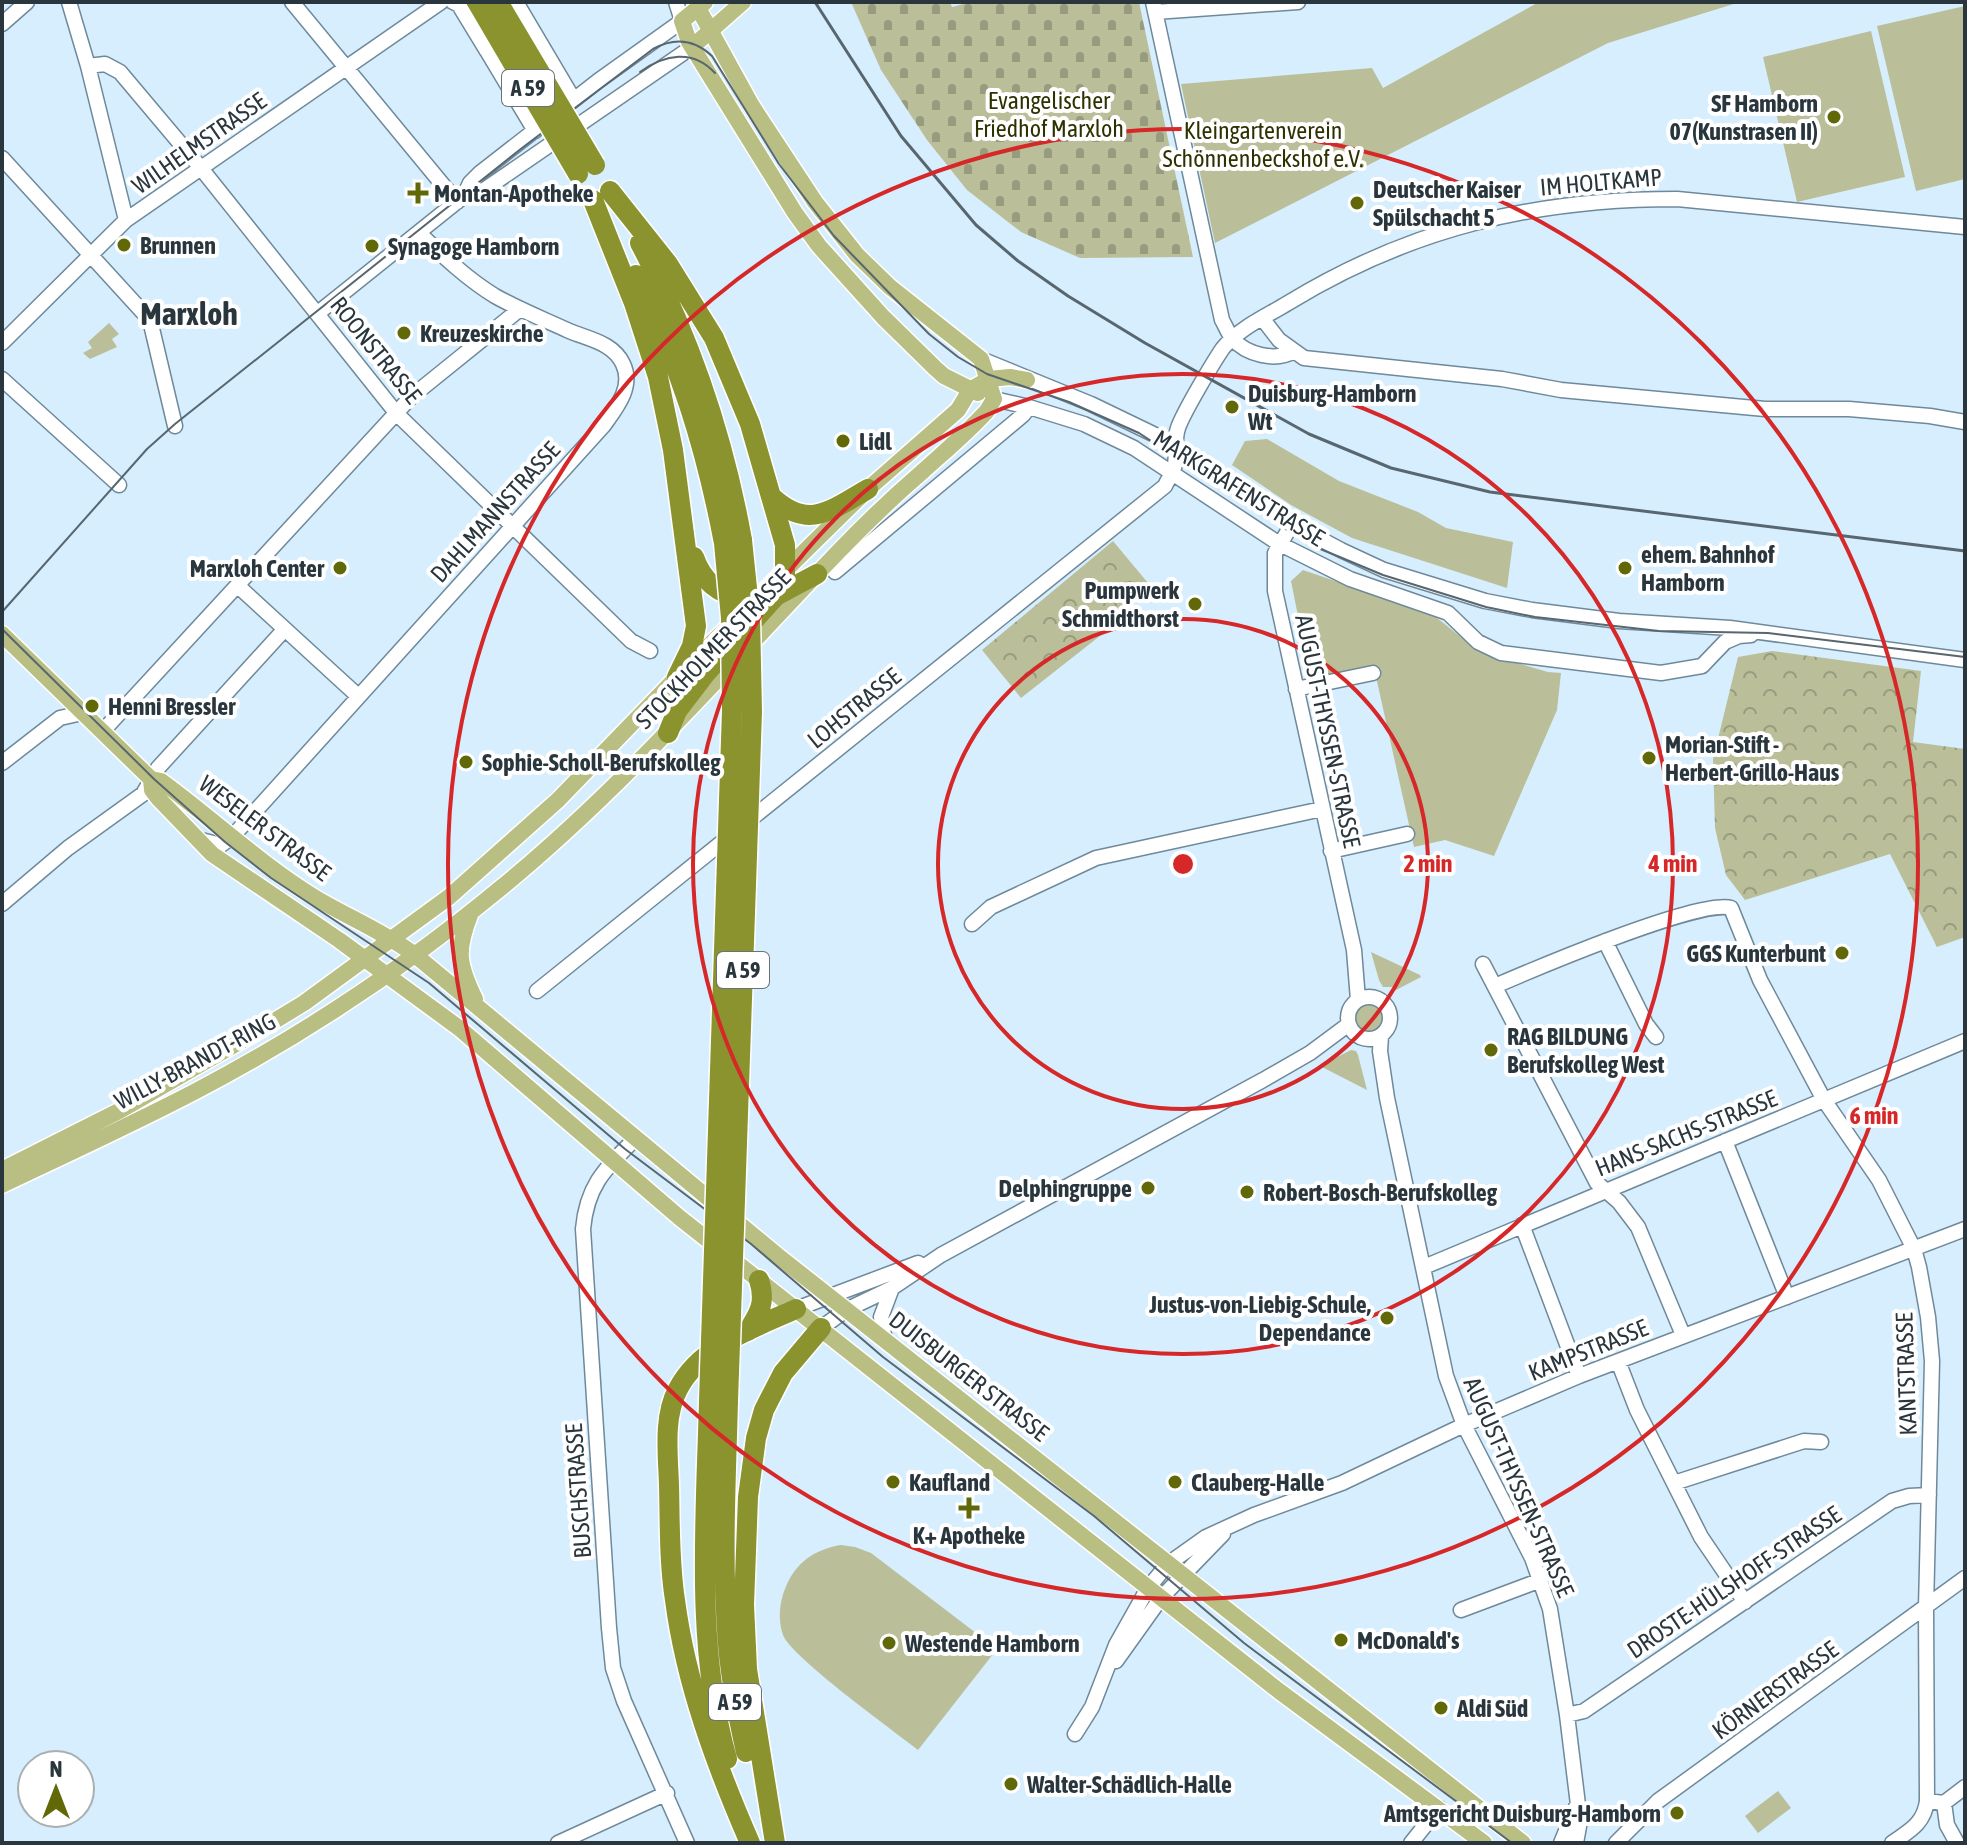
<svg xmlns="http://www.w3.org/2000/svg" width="1967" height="1845" viewBox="0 0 1967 1845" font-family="'Asap Condensed',sans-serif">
  <defs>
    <pattern id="cemetery-stones" width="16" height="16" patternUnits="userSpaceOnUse" patternTransform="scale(2)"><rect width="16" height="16" fill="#babf99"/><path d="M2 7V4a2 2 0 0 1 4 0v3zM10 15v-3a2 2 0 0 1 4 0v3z" fill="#979c7e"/></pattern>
    <pattern id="park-crowns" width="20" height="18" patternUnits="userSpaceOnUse" patternTransform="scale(2)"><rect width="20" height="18" fill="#babf99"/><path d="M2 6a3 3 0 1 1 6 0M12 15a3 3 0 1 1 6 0" fill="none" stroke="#979c7e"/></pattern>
  </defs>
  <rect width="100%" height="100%" fill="#d7eefe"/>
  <path fill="#babf99" d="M1539,2H1740L1608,43L1215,243L1181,84L1372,68L1383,88Z
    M1965,6V179L1916,191L1877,26Z
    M1871,31L1905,177L1797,202L1763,57Z
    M109,323L119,334L112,339L117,347L90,359L83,353L92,348L88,342Z
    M1267,439L1339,481L1418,512L1446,528L1513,542L1507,588L1352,538L1291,505L1232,465L1245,441Z
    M1303,570L1432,614L1480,652L1548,672L1561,673L1557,710L1494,856L1445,840L1414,847L1374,668L1311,681L1291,581Z
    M1371,952L1420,975L1421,977L1396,990L1393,987H1383L1379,980Z
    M1355 1019a14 14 0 1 1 28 0a14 14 0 1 1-28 0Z
    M1351,1050L1356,1051L1358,1055L1367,1090L1320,1066Z
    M841,1545L855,1547L871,1553L997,1649L918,1750C894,1731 791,1657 783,1635C777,1618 780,1598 788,1582C799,1560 817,1549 841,1545Z
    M1778,1791L1791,1808L1758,1833L1745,1816Z"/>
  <path fill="url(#cemetery-stones)" d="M851,2H950L952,7L971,2H1139L1193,257L1080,258L1021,232L967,190L927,140L881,70Z"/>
  <path fill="url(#park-crowns)" d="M1113,541L1148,583L1110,628L1021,698L982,650Z
    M1772,651L1921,671L1913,742L1965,749V937L1937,947L1890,854L1745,900L1726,875L1715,828L1713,759L1738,657Z"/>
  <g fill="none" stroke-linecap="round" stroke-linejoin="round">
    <g stroke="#6e899a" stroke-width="17">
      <path id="minor" d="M69,2L88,66L126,220
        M292,2L457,202
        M453,2L459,5L487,51L507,41
        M516,2L574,100
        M1153,2L1222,320C1225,325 1228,333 1232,338C1246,355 1276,362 1294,351
        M1155,12L1298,2
        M2,24L27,2
        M487,51L535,131
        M88,66L105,64L120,72L200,167L397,414L631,641L650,651
        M2,158L150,320L175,426
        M464,196L484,190L692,47
        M318,313L464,196L470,183L480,173L598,81L682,21L676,2
        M1262,318L1279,340L1304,358L1502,379L1561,390L1765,409H1849L1930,416L1965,422
        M2,343L126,220L441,2
        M981,359L1091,404L1176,445L1218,476L1292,524L1341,550L1384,570L1485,601L1532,610L1619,621L1730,628L1965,660
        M2,379L119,485
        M994,399L1029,407L1084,424L1134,448L1278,543L1350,579L1448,613L1478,642L1501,653L1661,673L1702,666L1725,642L1739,636L1751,635
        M1292,524L1275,553V591L1354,950L1358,1000
        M835,572L1023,415L1029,407
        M238,586L358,696
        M1296,689L1373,673
        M102,732L411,397L520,309
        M2,763L60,718L82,713
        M201,840L221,845L232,837L604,425C616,408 634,387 623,364C613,342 587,339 567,330C543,319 518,309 495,296C467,279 442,255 419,233
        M1331,851L1407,834
        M2,904L68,848L143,794L158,768L284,630
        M972,924L991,907L1096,858L1322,809
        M1605,941L1646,1024L1656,1037
        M1483,964L1597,1183L1619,1202L1638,1227L1683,1335
        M1495,986C1532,970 1701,898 1731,908L1760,980L1824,1100L1879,1180L1914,1249L1919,1267L1928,1317L1932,1361L1926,1608L1927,1801C1924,1824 1909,1831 1892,1843
        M537,991L1165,486C1168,479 1174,472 1175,464C1177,452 1174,439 1178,428C1183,413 1214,361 1223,348C1239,328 1267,316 1288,303C1411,228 1534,199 1677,199L1965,227
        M1348 1018a21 21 0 1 1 42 0a21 21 0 1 1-42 0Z
        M1381,1036L1380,1051L1387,1098L1446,1376L1464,1425L1532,1558L1550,1609L1567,1715L1580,1821L1576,1843
        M635,1139C605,1169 587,1185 583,1229L609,1628L613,1668L624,1701L687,1843
        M1725,1141L1787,1297
        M1522,1225L1579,1376
        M1424,1267L1965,1041
        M796,1309L918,1263
        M821,1328L846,1310L892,1288L941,1255L1263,1080L1310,1053L1349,1024
        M885,1341L881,1317L892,1288
        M1618,1361L1637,1410L1701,1537L1745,1602
        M1674,1483L1804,1441L1821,1442
        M1461,1610L1541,1580
        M1116,1661L1161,1598L1223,1534
        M1567,1715L1584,1711L1892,1501L1909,1496L1929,1495
        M1075,1734L1092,1707L1116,1645L1148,1588L1168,1564L1206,1537L1254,1515L1342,1483L1464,1425L1579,1376L1965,1229
        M1927,1801L1944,1803L1965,1787
        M1944,1803L1947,1825L1957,1843
        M558,1843L667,1793
        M1411,1843L1439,1808
        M1561,1843L1576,1807
        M1616,1843L1658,1801L1965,1578"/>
    </g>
    <g stroke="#fff" stroke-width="19">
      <path id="major" d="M705,2L682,21L689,42L795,213L819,246L883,317L935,368L944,376L978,393
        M692,47L743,2
        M2,634L151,779L161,781C213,819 259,863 314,897C347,917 383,931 415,955L778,1256L1523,1843
        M151,779L152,790L158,798L212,854L339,940L459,1028L680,1218L1279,1691L1484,1843
        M470,915C456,951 458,964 475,999
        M2,1170L119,1111L248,1037L304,1003L449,897L558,800L677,677L868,489L958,410L970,390L989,379L1010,377L1027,380
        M2,1185C67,1154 133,1124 196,1091C305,1034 408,965 502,887C625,786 729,665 839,551C866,523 893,497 922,472C944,452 967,433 987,411L994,399L981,359L890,287L857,255L815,202L752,106L698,8"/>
    </g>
    <g stroke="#fff" stroke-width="23">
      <path id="highway" d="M610,191L668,264L714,338L750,424L785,545V575L775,597L706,673L677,711L668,733
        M593,200L634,303L658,377L673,450L696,626L692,646L677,677
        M640,243C690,337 723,434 742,540
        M636,275C680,366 705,444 724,543
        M772,497C809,531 831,510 868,489
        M694,557C702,580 718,595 743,598
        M774,597L817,574
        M748,1331C760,1312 766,1302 759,1280
        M709,1401C706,1517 695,1646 727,1759
        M728,1401C726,1477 722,1554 727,1630C729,1671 737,1712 746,1752
        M750,1843C716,1765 686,1684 675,1600C669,1562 670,1523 669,1485C668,1454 663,1417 678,1389C701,1345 754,1328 796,1309
        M775,1843L747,1669L744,1605L748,1497L756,1438L764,1410L783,1373L821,1328"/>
    </g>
    <use href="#minor" stroke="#fff" stroke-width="14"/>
    <use href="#major" stroke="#b9be82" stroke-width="16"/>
    <use href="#highway" stroke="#8a932e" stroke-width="20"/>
    <path stroke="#57666f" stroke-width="2" d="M640,72C665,54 693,49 715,73
      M2,612L147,449L175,424L522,148L653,49C675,37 694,39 712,56L779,164L834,236L929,334L958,357L987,374L1069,402L1139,433L1287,530L1318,548L1383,575L1486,607L1535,617L1659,631L1768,633L1965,657
      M2,629L154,779L225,842L271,878L429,983L625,1149L751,1244L883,1357L1094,1516L1244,1643L1512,1843"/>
    <path stroke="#57666f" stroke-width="3" d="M815,2L901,136L976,225L1018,261L1068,296L1145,343L1309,434L1391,468L1490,492L1965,551"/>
    <g stroke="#fff" stroke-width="23" stroke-linecap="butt">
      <path id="highway-bridge" d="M477,2L578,174
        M498,2L595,165
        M709,1401L732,710L731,618L724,543
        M728,1401L752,712L750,617L742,540"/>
    </g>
    <use href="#highway-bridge" stroke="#8a932e" stroke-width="20"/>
  </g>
  <g fill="none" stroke="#d62828" stroke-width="4">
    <circle cx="1183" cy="864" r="245"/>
    <circle cx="1183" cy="864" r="490"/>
    <circle cx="1183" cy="864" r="735"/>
  </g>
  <g fill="#606808" stroke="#fff" stroke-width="3">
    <circle cx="1834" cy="117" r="8"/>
    <path d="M414 181h8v8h8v8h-8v8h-8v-8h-8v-8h8z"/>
    <circle cx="1357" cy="203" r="8"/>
    <circle cx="124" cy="245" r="8"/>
    <circle cx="372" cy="246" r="8"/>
    <circle cx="404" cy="333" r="8"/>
    <circle cx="1232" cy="407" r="8"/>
    <circle cx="843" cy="441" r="8"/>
    <circle cx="340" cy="568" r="8"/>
    <circle cx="1625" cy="568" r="8"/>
    <circle cx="1195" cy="604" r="8"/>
    <circle cx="92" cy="706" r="8"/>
    <circle cx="1649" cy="758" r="8"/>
    <circle cx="466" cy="762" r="8"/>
    <circle cx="1842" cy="953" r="8"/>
    <circle cx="1491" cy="1050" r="8"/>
    <circle cx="1148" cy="1188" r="8"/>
    <circle cx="1247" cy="1192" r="8"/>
    <circle cx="1387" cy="1318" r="8"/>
    <circle cx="893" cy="1482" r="8"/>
    <circle cx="1175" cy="1482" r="8"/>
    <path d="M965 1496h8v8h8v8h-8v8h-8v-8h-8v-8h8z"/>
    <circle cx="1341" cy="1640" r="8"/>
    <circle cx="889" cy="1643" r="8"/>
    <circle cx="1441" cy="1708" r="8"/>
    <circle cx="1011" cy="1784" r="8"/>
    <circle cx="1677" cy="1813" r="8"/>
  </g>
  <g text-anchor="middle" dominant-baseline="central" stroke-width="8" stroke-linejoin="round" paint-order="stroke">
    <g fill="#fff" stroke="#6a7277" stroke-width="2">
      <rect x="502" y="70" width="52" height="36" rx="6"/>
      <rect x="717" y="952" width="52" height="36" rx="6"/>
      <rect x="709" y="1684" width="52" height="36" rx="6"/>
    </g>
    <g font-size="22" font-weight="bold" fill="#2a363d">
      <text x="528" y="88">A 59</text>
      <text x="743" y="970">A 59</text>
      <text x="735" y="1702">A 59</text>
    </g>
    <g font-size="24" fill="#2e3200" stroke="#fff">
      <text x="1049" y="100">Evangelischer<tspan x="1049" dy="28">Friedhof Marxloh</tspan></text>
      <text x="1263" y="130">Kleingartenverein<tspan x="1263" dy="28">Schönnenbeckshof e.V.</tspan></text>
    </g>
    <g font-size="24" font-weight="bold" fill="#2a363d" stroke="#fff" text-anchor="start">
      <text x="1818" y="103" text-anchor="end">SF Hamborn<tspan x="1818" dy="28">07(Kunstrasen II)</tspan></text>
      <text x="1373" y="189">Deutscher Kaiser<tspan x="1373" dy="28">Spülschacht 5</tspan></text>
      <text x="434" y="193">Montan-Apotheke</text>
      <text x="140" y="245">Brunnen</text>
      <text x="388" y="246">Synagoge Hamborn</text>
      <text x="420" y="333">Kreuzeskirche</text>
      <text x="1248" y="393">Duisburg-Hamborn<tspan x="1248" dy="28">Wt</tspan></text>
      <text x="859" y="441">Lidl</text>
      <text x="1641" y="554">ehem. Bahnhof<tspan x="1641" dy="28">Hamborn</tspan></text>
      <text x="324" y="568" text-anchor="end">Marxloh Center</text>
      <text x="1179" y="590" text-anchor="end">Pumpwerk<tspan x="1179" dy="28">Schmidthorst</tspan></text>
      <text x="108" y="706">Henni Bressler</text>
      <text x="1665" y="744">Morian-Stift -<tspan x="1665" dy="28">Herbert-Grillo-Haus</tspan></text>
      <text x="482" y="762">Sophie-Scholl-Berufskolleg</text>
      <text x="1826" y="953" text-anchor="end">GGS Kunterbunt</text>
      <text x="1507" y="1036">RAG BILDUNG<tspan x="1507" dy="28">Berufskolleg West</tspan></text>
      <text x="1132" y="1188" text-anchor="end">Delphingruppe</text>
      <text x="1263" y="1192">Robert-Bosch-Berufskolleg</text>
      <text x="1371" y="1304" text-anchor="end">Justus-von-Liebig-Schule,<tspan x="1371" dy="28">Dependance</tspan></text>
      <text x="909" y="1482">Kaufland</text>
      <text x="1191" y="1482">Clauberg-Halle</text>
      <text x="969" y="1535" text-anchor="middle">K+ Apotheke</text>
      <text x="1357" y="1640">McDonald's</text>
      <text x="905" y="1643">Westende Hamborn</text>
      <text x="1457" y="1708">Aldi Süd</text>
      <text x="1027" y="1784">Walter-Schädlich-Halle</text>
      <text x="1661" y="1813" text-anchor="end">Amtsgericht Duisburg-Hamborn</text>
    </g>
    <g font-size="24" fill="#2a363d" stroke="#fff">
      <text transform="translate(199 143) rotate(-35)">WILHELMSTRASSE</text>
      <text transform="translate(1601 182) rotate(-5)">IM HOLTKAMP</text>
      <text transform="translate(376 350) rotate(51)">ROONSTRASSE</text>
      <text transform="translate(1239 488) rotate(32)">MARKGRAFENSTRASSE</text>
      <text transform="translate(495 512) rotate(-48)">DAHLMANNSTRASSE</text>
      <text transform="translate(713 649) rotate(-46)">STOCKHOLMER STRASSE</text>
      <text transform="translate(854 708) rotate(-39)">LOHSTRASSE</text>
      <text transform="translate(1328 731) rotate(78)">AUGUST-THYSSEN-STRASSE</text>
      <text transform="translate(265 828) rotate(37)">WESELER STRASSE</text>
      <text transform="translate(195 1061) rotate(-28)">WILLY-BRANDT-RING</text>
      <text transform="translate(1686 1133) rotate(-22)">HANS-SACHS-STRASSE</text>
      <text transform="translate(1588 1350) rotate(-22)">KAMPSTRASSE</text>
      <text transform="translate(1906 1374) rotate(-92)">KANTSTRASSE</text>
      <text transform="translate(969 1376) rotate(38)">DUISBURGER STRASSE</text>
      <text transform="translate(1519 1487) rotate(66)">AUGUST-THYSSEN-STRASSE</text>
      <text transform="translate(578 1491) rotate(-94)">BUSCHSTRASSE</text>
      <text transform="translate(1734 1582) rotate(-34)">DROSTE-HÜLSHOFF-STRASSE</text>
      <text transform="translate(1775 1690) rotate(-36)">KÖRNERSTRASSE</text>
    </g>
    <g font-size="32" font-weight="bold" fill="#2a363d" stroke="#fff">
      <text x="189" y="313">Marxloh</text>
    </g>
  </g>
  <circle cx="1183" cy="864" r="12" fill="#d62828" stroke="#fff" stroke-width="4"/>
  <g font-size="24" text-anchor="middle" font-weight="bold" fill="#d62828" stroke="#fff" stroke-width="8" stroke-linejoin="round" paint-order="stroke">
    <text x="1428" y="872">2 min</text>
    <text x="1673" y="872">4 min</text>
    <text x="1874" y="1124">6 min</text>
  </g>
  <rect width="1967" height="1845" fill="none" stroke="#2a363d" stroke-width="8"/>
  <g transform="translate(56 1789)"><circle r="38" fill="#ffffff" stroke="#aaafb1" stroke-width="2"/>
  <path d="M0-6L14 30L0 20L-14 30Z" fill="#606808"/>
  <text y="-12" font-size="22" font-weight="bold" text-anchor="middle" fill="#2a363d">N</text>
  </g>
</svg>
